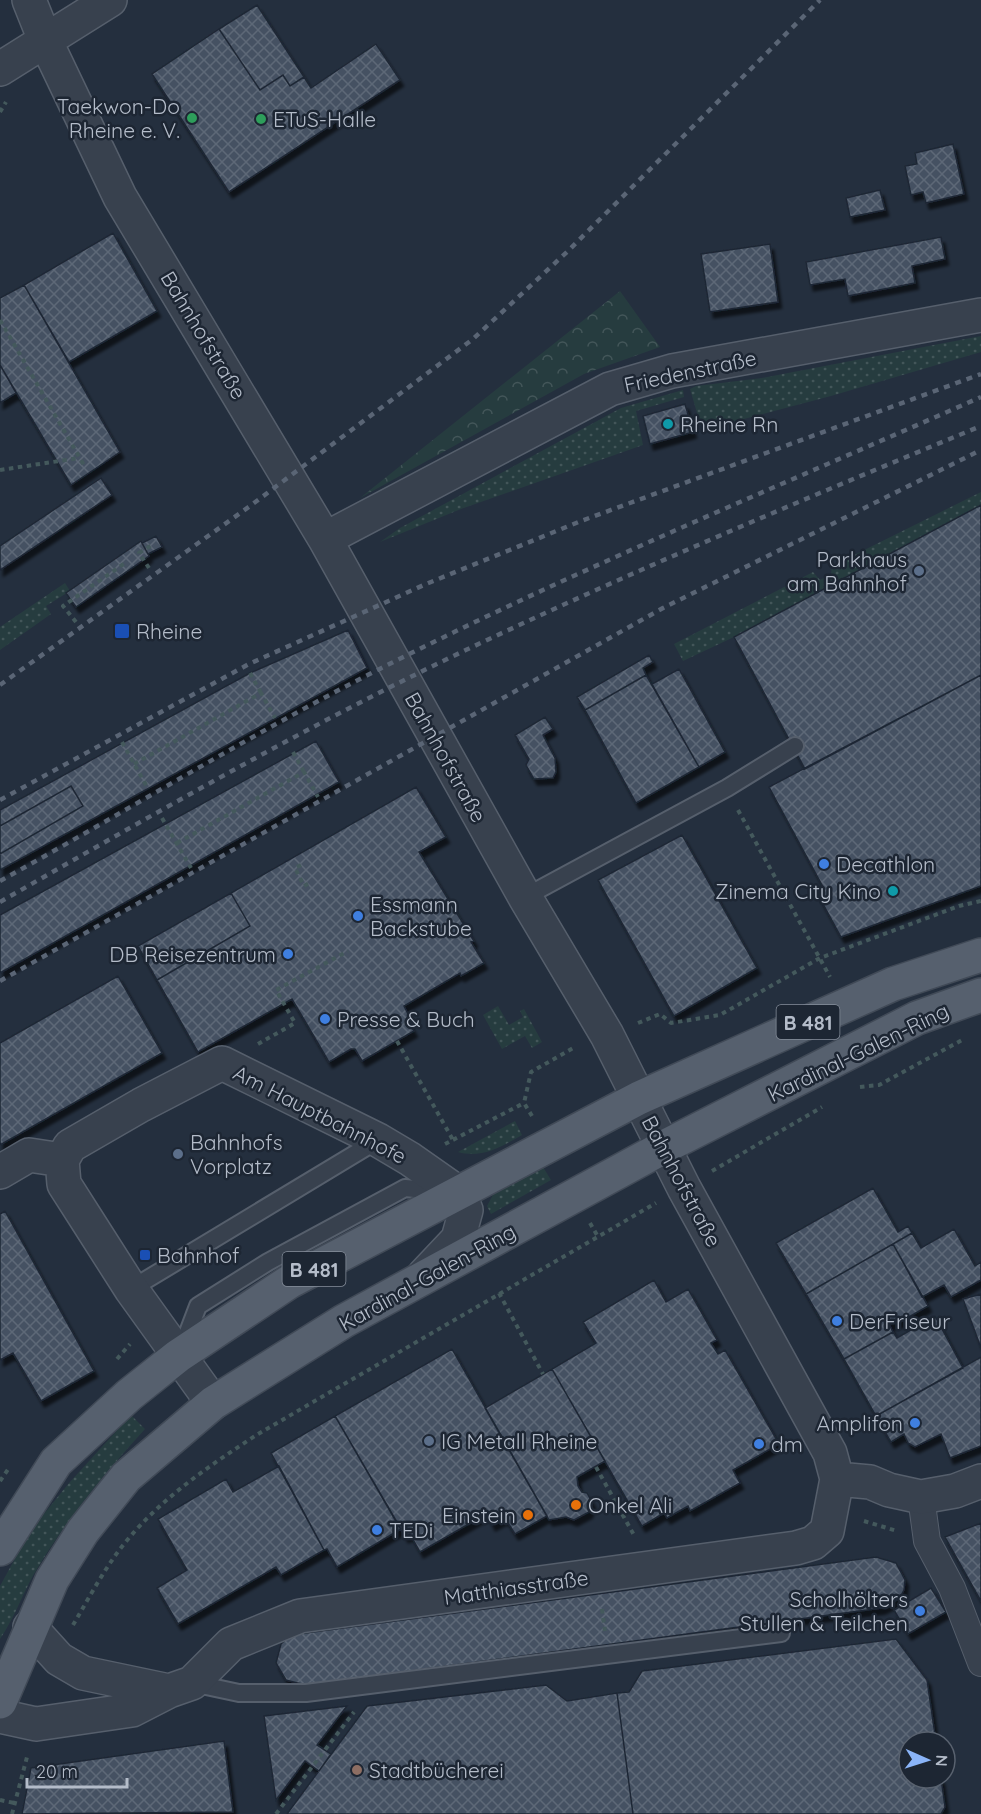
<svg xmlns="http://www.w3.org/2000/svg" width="981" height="1814" viewBox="0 0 981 1814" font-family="Quicksand,sans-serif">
  <defs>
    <pattern id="grass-dots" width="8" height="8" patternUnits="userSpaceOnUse" patternTransform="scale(1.5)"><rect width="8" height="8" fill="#263c3f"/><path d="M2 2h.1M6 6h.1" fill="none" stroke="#435659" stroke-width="1.8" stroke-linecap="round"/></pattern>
    <pattern id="forest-crowns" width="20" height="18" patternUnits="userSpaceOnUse" patternTransform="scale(1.5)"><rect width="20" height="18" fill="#263c3f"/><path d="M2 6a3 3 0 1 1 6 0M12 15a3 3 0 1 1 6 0" fill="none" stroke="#435659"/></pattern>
    <pattern id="building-cross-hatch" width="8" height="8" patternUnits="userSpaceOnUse" patternTransform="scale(1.5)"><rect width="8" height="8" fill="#455162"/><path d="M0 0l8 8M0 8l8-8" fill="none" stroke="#5d6877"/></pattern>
    <filter id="shadow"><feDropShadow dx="3.5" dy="6" stdDeviation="1.5" flood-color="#0009"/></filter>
  </defs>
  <rect width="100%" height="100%" fill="#242f3e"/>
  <path fill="url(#grass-dots)" d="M981,336V352L831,396L702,430L690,389L696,386L762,378Z
    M683,390L684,397L636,411L643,445L461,509L380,542L400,528L621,408Z
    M981,492V505L734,637L683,661L674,644L813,572L820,580L831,574L832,566Z
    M65,583L70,591L46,606L51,614L0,650V627Z
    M498,1006L509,1025L523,1017L520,1011L524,1009L542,1042L532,1048L525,1036L502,1049L483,1015Z
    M515,1121L522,1135C502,1146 482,1159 458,1152Z
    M543,1167L551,1180L491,1214L487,1206L495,1191Z
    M131,1415L145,1429C104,1474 65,1521 34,1574C22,1595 14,1619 0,1639V1586L30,1531L69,1483Z"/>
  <path fill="url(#forest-crowns)" d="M620,291L660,347L584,374L360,498Z"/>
  <path fill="url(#building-cross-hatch)" stroke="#1f2835" stroke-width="1.5" filter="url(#shadow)" d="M257,5L304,77L290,86L283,75L260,90L219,29Z
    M219,29L260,90L283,75L290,86L304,77L311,88L376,44L400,80L229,192L152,74Z
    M953,144L964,194L926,203L923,192L911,195L905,166L917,164L915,153Z
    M880,190L885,210L850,217L846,198Z
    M113,233L157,311L69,362L24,285Z
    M941,237L945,259L912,266L915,283L848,296L845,279L810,285L806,262Z
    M770,244L778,302L710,312L701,254Z
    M24,285L120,452L71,485L0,365V298Z
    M0,365L16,393L0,403Z
    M685,404L693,432L650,444L643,416Z
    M101,478L112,495L0,570V546Z
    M981,505V675L805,769L734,637Z
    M156,536L162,547L148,554L142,543Z
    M141,541L149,556L76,607L66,593Z
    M348,630L367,668L0,870V810L250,673Z
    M649,655L653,662L643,668L646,675L585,710L577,697Z
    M679,669L725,752L699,767L652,684Z
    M646,675L699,767L636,803L585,710Z
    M981,675V886L841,937L816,891L823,887L769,787Z
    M545,717L553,729L543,735L555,758L556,772L553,778L534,779L526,765L529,759L515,735Z
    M316,741L339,782L0,973V915Z
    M71,786L83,806L0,854V826Z
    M416,787L446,837L419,852L474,941L471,942L484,963L461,976L460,973L404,1006L410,1018L407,1019L414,1031L362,1061L355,1049H351L329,1062L292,999L198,1052L157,980L250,926L231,893Z
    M682,835L757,968L674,1016L598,880Z
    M231,893L250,926L157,980L138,946Z
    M118,976L162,1053L0,1145V1043Z
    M873,1188L898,1232L908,1226L912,1233L806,1294L776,1243Z
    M5,1211L94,1371L41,1401L13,1353L0,1360V1214Z
    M954,1229L975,1266L981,1262V1280L951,1297L944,1285L922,1297L893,1244L912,1233L921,1248Z
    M893,1244L928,1306L902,1321L889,1324L893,1332L844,1359L806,1294Z
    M654,1280L666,1302L688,1289L717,1340L711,1343L718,1354L725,1350L779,1444L733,1470L740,1483L690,1511L688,1506L667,1518L664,1513L642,1526L552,1369L596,1343L583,1322Z
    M981,1294V1348L963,1299Z
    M935,1316L963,1368L876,1416L844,1359L893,1332L897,1338Z
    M452,1349L547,1516L515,1534L505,1518L492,1525L486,1514L420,1552L410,1534L405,1537L335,1416Z
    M981,1357V1446L950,1458L941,1434L915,1447L908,1443L904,1434L891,1442L876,1416Z
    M552,1369L605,1461L577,1477L578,1486L582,1492L587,1493L592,1502L589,1512L574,1520L566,1517L549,1520L485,1408Z
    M335,1416L401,1529L337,1567L327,1549L324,1550L271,1453Z
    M279,1466L324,1550L281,1575L276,1567L178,1624L157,1588L187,1570L158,1519L226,1479L233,1492Z
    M981,1523V1601L945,1537Z
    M876,1557L896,1563L905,1580L904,1590L899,1599L882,1608L305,1685L286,1680L276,1663L281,1644L288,1637L298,1634Z
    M931,1588L946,1612L908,1634L894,1610Z
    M896,1639L927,1680L936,1742H909V1778H941L945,1807L941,1814H633L617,1693L629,1692L642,1671Z
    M546,1685L567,1701L617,1693L633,1814H287L367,1706Z
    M347,1706L317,1745L331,1754L319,1771L305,1761L276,1800L264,1716Z
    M224,1741L233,1812L22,1814L31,1768Z"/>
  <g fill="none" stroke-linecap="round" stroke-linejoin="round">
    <g stroke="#565f6c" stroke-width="20">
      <path id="service" d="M525,897L727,788L795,746
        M131,1289L378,1140
        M182,1348L198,1306L268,1262L405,1188L447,1192
        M192,1683L239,1693H306L781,1633"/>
    </g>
    <g stroke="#565f6c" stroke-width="28">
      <path id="pedestrian" d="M921,1497L927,1541L952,1588L981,1663"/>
    </g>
    <g stroke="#565f6c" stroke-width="36">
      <path id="minor" d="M0,69L110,0
        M325,539L610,389L672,371L981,315
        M0,1172L29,1155L62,1160
        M213,1403L131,1289L87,1220L64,1184L62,1160L70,1146L141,1105L222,1063L378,1140L410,1159L457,1192L466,1210L458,1239L424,1275
        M837,1479L870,1482L889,1490L921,1497L955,1491L981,1481
        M30,1627L59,1659L83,1673L169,1691
        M0,1716L36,1724L132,1710L169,1691L192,1683L231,1644L300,1616L796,1548L813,1543L827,1531L837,1479L830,1453L684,1188L607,1035L525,897L325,539L120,197L45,40L29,0"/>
    </g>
    <g stroke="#414a57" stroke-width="36">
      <path id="primary" d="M0,1549L56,1462L129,1395L178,1356L289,1282L639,1098L893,984L981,955
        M0,1702L52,1580L83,1531L126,1477L213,1403L344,1321L664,1147L917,1018L981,995"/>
    </g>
    <path stroke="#44595c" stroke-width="4" stroke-dasharray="4.5 4.5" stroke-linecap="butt" d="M0,112L6,102
      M0,320L85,467
      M0,470L79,458
      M149,568L139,553L152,545
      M76,622L63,606L125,563
      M250,673L261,693
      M122,742L147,787
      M293,752L304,772
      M134,764L261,693L275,718
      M738,810L830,977
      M162,818L191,868
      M177,843L304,772L318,797
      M301,865L295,868L304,886L311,882
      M638,1023L660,1014L671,1023L720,1015L820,958L959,906L981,901
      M397,1041L453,1140
      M258,1044L295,1023L276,990L348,951
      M860,1087L879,1085L964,1039
      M532,1116L524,1103L531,1072L575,1047
      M445,1144L524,1103
      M712,1171L822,1107
      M590,1223L597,1235
      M499,1293L543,1374
      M117,1359L130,1344
      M596,1467L635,1537
      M0,1481L9,1468
      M864,1521L897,1531
      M602,1609L605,1631
      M73,1625C89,1598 104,1569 124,1544C161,1498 209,1466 258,1434L656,1203
      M0,1800L14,1803
      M12,1814L27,1757
      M276,1814L354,1712"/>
    <use href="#service" stroke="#38414e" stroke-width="16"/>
    <use href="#pedestrian" stroke="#38414e" stroke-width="26"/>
    <use href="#minor" stroke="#38414e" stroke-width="33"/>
    <use href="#primary" stroke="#56606e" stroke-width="33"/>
    <path stroke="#5a6575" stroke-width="4.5" stroke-dasharray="6 6" stroke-linecap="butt" d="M0,685L250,506L473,339L568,251L820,0
      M0,800L249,664L426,584L581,521L981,374
      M0,881C120,815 238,742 360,679C562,575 773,489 981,397
      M0,902C154,814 308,725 468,649C637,569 809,497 981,426
      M0,981L663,608L981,450"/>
  </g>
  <g fill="#2e9e5b" stroke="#1d2633" stroke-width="2">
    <circle cx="192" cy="118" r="6"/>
    <circle cx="261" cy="119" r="6"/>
  </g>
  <g fill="#0f9aa8" stroke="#1d2633" stroke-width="2">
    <circle cx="668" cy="424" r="6"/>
    <circle cx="893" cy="891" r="6"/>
  </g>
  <g fill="#5c6f8a" stroke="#1d2633" stroke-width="2">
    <circle cx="919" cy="571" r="6"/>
    <circle cx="178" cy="1154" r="6"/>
    <circle cx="429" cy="1441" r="6"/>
  </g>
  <g fill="#1a4fb4" stroke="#1d2633" stroke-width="2">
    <rect x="114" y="623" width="16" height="16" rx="3"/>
    <rect x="139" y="1249" width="12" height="12" rx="3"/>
  </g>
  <g fill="#3f7fe0" stroke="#1d2633" stroke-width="2">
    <circle cx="824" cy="864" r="6"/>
    <circle cx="358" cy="916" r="6"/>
    <circle cx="288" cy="954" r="6"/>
    <circle cx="325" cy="1019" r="6"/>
    <circle cx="837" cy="1321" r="6"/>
    <circle cx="915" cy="1423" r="6"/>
    <circle cx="759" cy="1444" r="6"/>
    <circle cx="377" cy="1530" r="6"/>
    <circle cx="920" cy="1611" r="6"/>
  </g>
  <g fill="#e8710a" stroke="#1d2633" stroke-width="2">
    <circle cx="576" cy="1505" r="6"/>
    <circle cx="528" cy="1515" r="6"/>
  </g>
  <circle fill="#8d6e63" stroke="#1d2633" stroke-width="2" cx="357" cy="1770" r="6"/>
  <g text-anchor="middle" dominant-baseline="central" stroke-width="5" stroke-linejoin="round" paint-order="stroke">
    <g fill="#1d2633" stroke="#878f9c" stroke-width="1.5">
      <rect x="776.5" y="1005" width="63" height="34" rx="4.5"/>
      <rect x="282.5" y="1252" width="63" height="34" rx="4.5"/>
    </g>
    <g font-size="20" font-weight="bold" fill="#b4bcc9">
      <text x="808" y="1022">B 481</text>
      <text x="314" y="1269">B 481</text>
    </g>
    <g font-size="21" fill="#b4bcc9" stroke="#1d2633" text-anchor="start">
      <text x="180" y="106" text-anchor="end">Taekwon-Do<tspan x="180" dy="24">Rheine e. V.</tspan></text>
      <text x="273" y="119">ETuS-Halle</text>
      <text x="680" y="424">Rheine Rn</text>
      <text x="907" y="559" text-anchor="end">Parkhaus<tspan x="907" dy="24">am Bahnhof</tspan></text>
      <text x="136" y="631">Rheine</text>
      <text x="836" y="864">Decathlon</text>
      <text x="881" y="891" text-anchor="end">Zinema City Kino</text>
      <text x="370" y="904">Essmann<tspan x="370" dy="24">Backstube</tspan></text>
      <text x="276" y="954" text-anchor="end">DB Reisezentrum</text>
      <text x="337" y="1019">Presse &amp; Buch</text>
      <text x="190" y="1142">Bahnhofs<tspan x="190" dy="24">Vorplatz</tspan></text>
      <text x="157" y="1255">Bahnhof</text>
      <text x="849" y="1321">DerFriseur</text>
      <text x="903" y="1423" text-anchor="end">Amplifon</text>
      <text x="441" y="1441">IG Metall Rheine</text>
      <text x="771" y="1444">dm</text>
      <text x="588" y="1505">Onkel Ali</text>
      <text x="516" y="1515" text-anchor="end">Einstein</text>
      <text x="389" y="1530">TEDi</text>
      <text x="908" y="1599" text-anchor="end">Scholhölters<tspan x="908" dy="24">Stullen &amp; Teilchen</tspan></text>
      <text x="369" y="1770">Stadtbücherei</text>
    </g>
    <g font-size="21" fill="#b4bcc9" stroke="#1d2633">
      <text transform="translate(204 335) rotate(59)">Bahnhofstraße</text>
      <text transform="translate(690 371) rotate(-12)">Friedenstraße</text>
      <text transform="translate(446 757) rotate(61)">Bahnhofstraße</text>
      <text transform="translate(858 1052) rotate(-26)">Kardinal-Galen-Ring</text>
      <text transform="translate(320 1114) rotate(27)">Am Hauptbahnhofe</text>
      <text transform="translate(682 1181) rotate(62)">Bahnhofstraße</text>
      <text transform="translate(427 1277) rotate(-29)">Kardinal-Galen-Ring</text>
      <text transform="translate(516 1587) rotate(-8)">Matthiasstraße</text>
    </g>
  </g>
  <g transform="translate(927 1760) rotate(93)"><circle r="28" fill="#1d2633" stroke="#59626f" stroke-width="1.5"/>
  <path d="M0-4.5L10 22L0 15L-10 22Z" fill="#8ab4f8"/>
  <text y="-9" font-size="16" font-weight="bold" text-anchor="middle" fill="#b4bcc9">N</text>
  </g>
  <path d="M27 1778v9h100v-9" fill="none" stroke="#b4bcc9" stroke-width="3"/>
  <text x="36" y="1778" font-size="18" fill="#b4bcc9" stroke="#1d2633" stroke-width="4.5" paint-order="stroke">20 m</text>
</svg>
